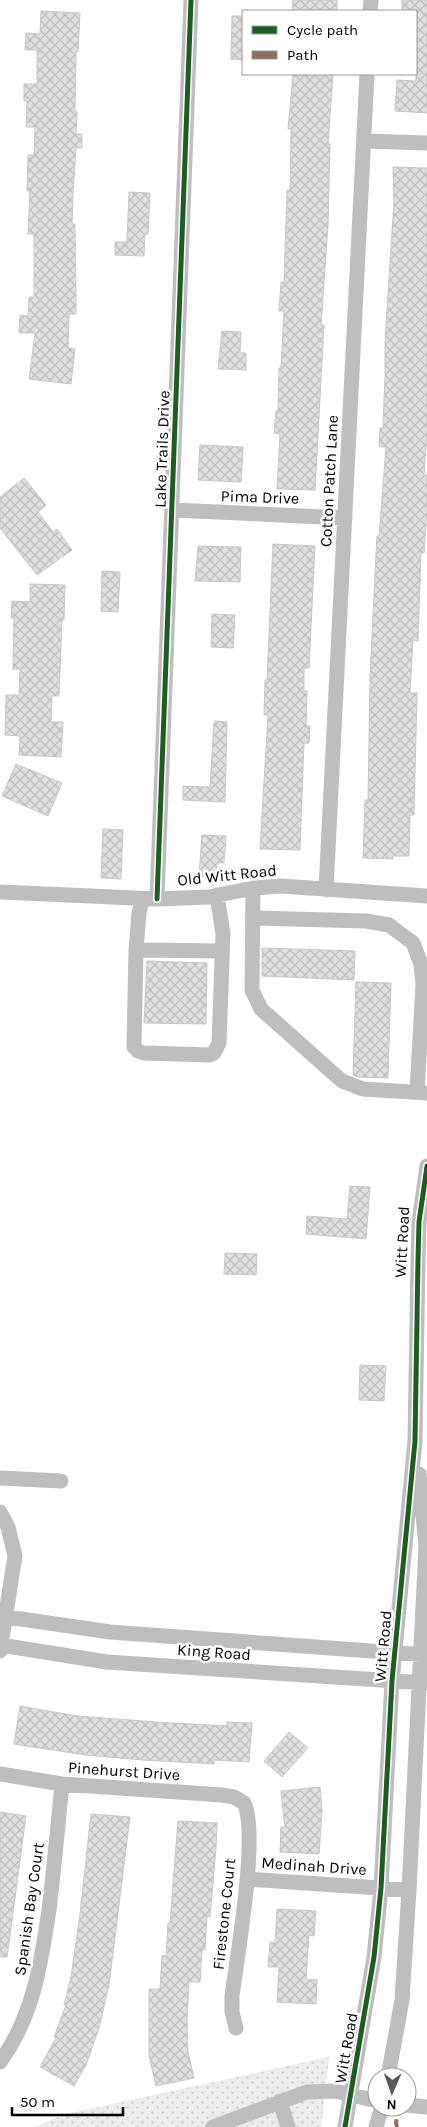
<svg xmlns="http://www.w3.org/2000/svg" width="427" height="2127" viewBox="0 0 427 2127" font-family="Karla,sans-serif">
  <defs>
    <pattern id="park-dots" width="8" height="8" patternUnits="userSpaceOnUse" patternTransform="scale(1.25)"><rect width="8" height="8" fill="#ececec"/><path d="M2 2h.1M6 6h.1" fill="none" stroke="#c9c9c9" stroke-width="1.8" stroke-linecap="round"/></pattern>
    <pattern id="building-cross-hatch" width="8" height="8" patternUnits="userSpaceOnUse" patternTransform="scale(1.25)"><rect width="8" height="8" fill="#dfdfdf"/><path d="M0 0l8 8M0 8l8-8" fill="none" stroke="#bebebe"/></pattern>
  </defs>
  <rect width="100%" height="100%" fill="#fff"/>
  <path fill="url(#park-dots)" d="M329,2057L321,2127H35L62,2115Z"/>
  <path fill="url(#building-cross-hatch)" stroke="#c7c7c7" d="M293,0H337V11H292Z
    M402,0H427V113L395,111L397,80L416,81V11H402Z
    M41,11L80,13L78,52H76L75,112H77L76,134H82V148H76L73,193L72,224H75L76,299V314H69L68,348L75,349L71,384L29,379L35,333H19L20,315L28,316L29,297H34V234H28L30,191H27L28,155H34L35,127H26L27,101H24V84H37V50H25L26,33L40,34Z
    M232,16H243V60L231,59Z
    M293,74H333L328,144H330L328,226L321,325H324L315,490L277,489L280,434L274,433L276,411H278L279,368H281L284,311H279L281,282H284L287,190H290L291,129H288Z
    M393,167L427,168V432L424,475H427V510L424,553H421L418,641L413,640L410,693H417L414,815H410L409,856H393V859L363,858L365,800H368L370,677L376,554L377,536H379L386,447H379L380,428H383L385,376V341L394,201Z
    M129,192L150,193L148,234H145L144,256L115,255V242H127Z
    M222,331L241,332L240,353H246V370L218,369Z
    M200,445L243,447L241,482L198,480Z
    M24,478L46,505L38,512L53,532L57,529L72,550L37,575L0,528V497Z
    M273,544L315,546L309,668H304V691H307L306,726H310L309,743H304L300,850L260,849L268,715H264L265,680H267Z
    M198,546L241,547L240,582L195,581Z
    M102,571L120,572L118,612L101,611Z
    M30,584L65,585L64,620H62L59,696H52L51,722H63L61,757L19,755L20,736L5,735L6,695H19L20,669H13L14,618H11L12,601L30,602Z
    M212,614L235,615L233,648L211,647Z
    M214,721L227,722L225,802L183,800V786L210,787Z
    M16,764L62,783L48,816L2,796Z
    M103,829L123,830L121,879L101,878Z
    M202,835L226,836L224,863H217L216,877L199,876Z
    M262,948L355,951L354,980L262,976Z
    M147,961L207,963L206,1024L144,1023Z
    M356,982L391,983L388,1078L358,1077L353,1075Z
    M350,1186L370,1187L366,1239L306,1234L307,1216L347,1219Z
    M225,1253L257,1254L256,1275L224,1274Z
    M360,1365L386,1366L384,1401L359,1400Z
    M20,1706L77,1716L156,1722L227,1726V1722L252,1723L249,1762L214,1760V1764L143,1760L85,1755L14,1744Z
    M289,1732L308,1748L282,1777L264,1761Z
    M320,1787L322,1811L319,1854L280,1852L281,1827H285L281,1791Z
    M0,1812L26,1816L7,1957H0Z
    M91,1814L130,1817L109,1985L99,2028L86,2065L74,2086L40,2067L56,2038L54,2037L66,2005H64L71,1977L80,1914Z
    M178,1821L217,1823L216,1848L210,1917L207,1916L205,1950H202L200,1982H189L187,2022L188,2052L194,2078L156,2086L149,2055V1989H160L162,1955L166,1956L168,1923H170Z
    M277,1909L316,1911L314,1936L309,1935L306,1979L317,1980L316,2004L277,2002L279,1967H268L270,1942L275,1943Z"/>
  <g fill="none" stroke-linecap="round" stroke-linejoin="round">
    <path stroke="#bebebe" stroke-width="15" d="M370,11L371,0
      M364,141L427,143
      M173,510L345,518
      M253,888L252,990L261,1009L342,1081L363,1089L427,1093
      M326,890L367,74
      M0,892L157,899L209,897L253,888L281,886L427,896
      M142,899L139,913L136,950L134,1047L138,1051L144,1053L209,1055L214,1053L219,1043L223,934L217,895
      M157,899C171,600 179,300 191,0
      M253,918L366,921L389,925L413,943L421,964L423,984L417,1092
      M136,950L222,951
      M0,1478L61,1481
      M0,1512L8,1527L15,1556L0,1651
      M0,1616L110,1632L427,1655
      M0,1645L107,1662L427,1683
      M0,1774L62,1784L222,1795L234,1797L244,1803C259,1834 237,1957 232,1996V2012L236,2028
      M247,1879L409,1890
      M0,2062C33,2017 41,1964 49,1910C54,1868 58,1826 62,1784
      M388,2077L402,2000L409,1890L426,1546L419,1474
      M280,2101L288,2127
      M407,2105L427,2107
      M213,2127L307,2092L335,2091L377,2101
      M345,2127L374,1957L381,1888L392,1681L415,1441L418,1260L419,1222L427,1166
      M376,2127L382,2107"/>
    <path stroke="#8d6e63" stroke-width="4" stroke-dasharray="8 4" stroke-linecap="butt" d="M397,2127L396,2122L400,2107"/>
    <g stroke="#fff" stroke-width="8">
      <path id="cycleway" d="M157,899C171,600 179,300 191,0
        M345,2127L374,1957L381,1888L392,1681L415,1441L418,1260L419,1222L427,1166"/>
    </g>
    <use href="#cycleway" stroke="#1b5e20" stroke-width="5"/>
  </g>
  <g text-anchor="middle" dominant-baseline="central" stroke-width="5" stroke-linejoin="round" paint-order="stroke">
    <g font-size="16" fill="#000" stroke="#fff">
      <text transform="translate(162 449) rotate(-88)">Lake Trails Drive</text>
      <text transform="translate(329 481) rotate(-87)">Cotton Patch Lane</text>
      <text transform="translate(260 497) rotate(2)">Pima Drive</text>
      <text transform="translate(227 875) rotate(-6)">Old Witt Road</text>
      <text transform="translate(402 1242) rotate(-87)">Witt Road</text>
      <text transform="translate(383 1646) rotate(-85)">Witt Road</text>
      <text transform="translate(214 1652) rotate(4)">King Road</text>
      <text transform="translate(124 1771) rotate(4)">Pinehurst Drive</text>
      <text transform="translate(314 1866) rotate(4)">Medinah Drive</text>
      <text transform="translate(29 1909) rotate(-82)">Spanish Bay Court</text>
      <text transform="translate(224 1914) rotate(-84)">Firestone Court</text>
      <text transform="translate(346 2048) rotate(-80)">Witt Road</text>
    </g>
  </g>
  <rect x="242" y="10" width="175" height="65" fill="#ffffff" stroke="#999999"/>
  <rect x="252" y="26" width="25" height="8" fill="#1b5e20" stroke="#999999"/>
  <text x="287" y="35" font-size="15" fill="#000000">Cycle path</text>
  <rect x="252" y="51" width="25" height="8" fill="#8d6e63" stroke="#999999"/>
  <text x="287" y="60" font-size="15" fill="#000000">Path</text>
  <g transform="translate(392 2092) rotate(182)"><circle r="24" fill="#ffffff" stroke="#999999"/>
  <path d="M0-4L9 19L0 12L-9 19Z" fill="#595959"/>
  <text y="-8" font-size="14" font-weight="bold" text-anchor="middle" fill="#000000">N</text>
  </g>
  <path d="M12 2107v8h111v-8" fill="none" stroke="#000000" stroke-width="2.5"/>
  <text x="20" y="2107" font-size="15" fill="#000000" stroke="#ffffff" stroke-width="4" paint-order="stroke">50 m</text>
</svg>
